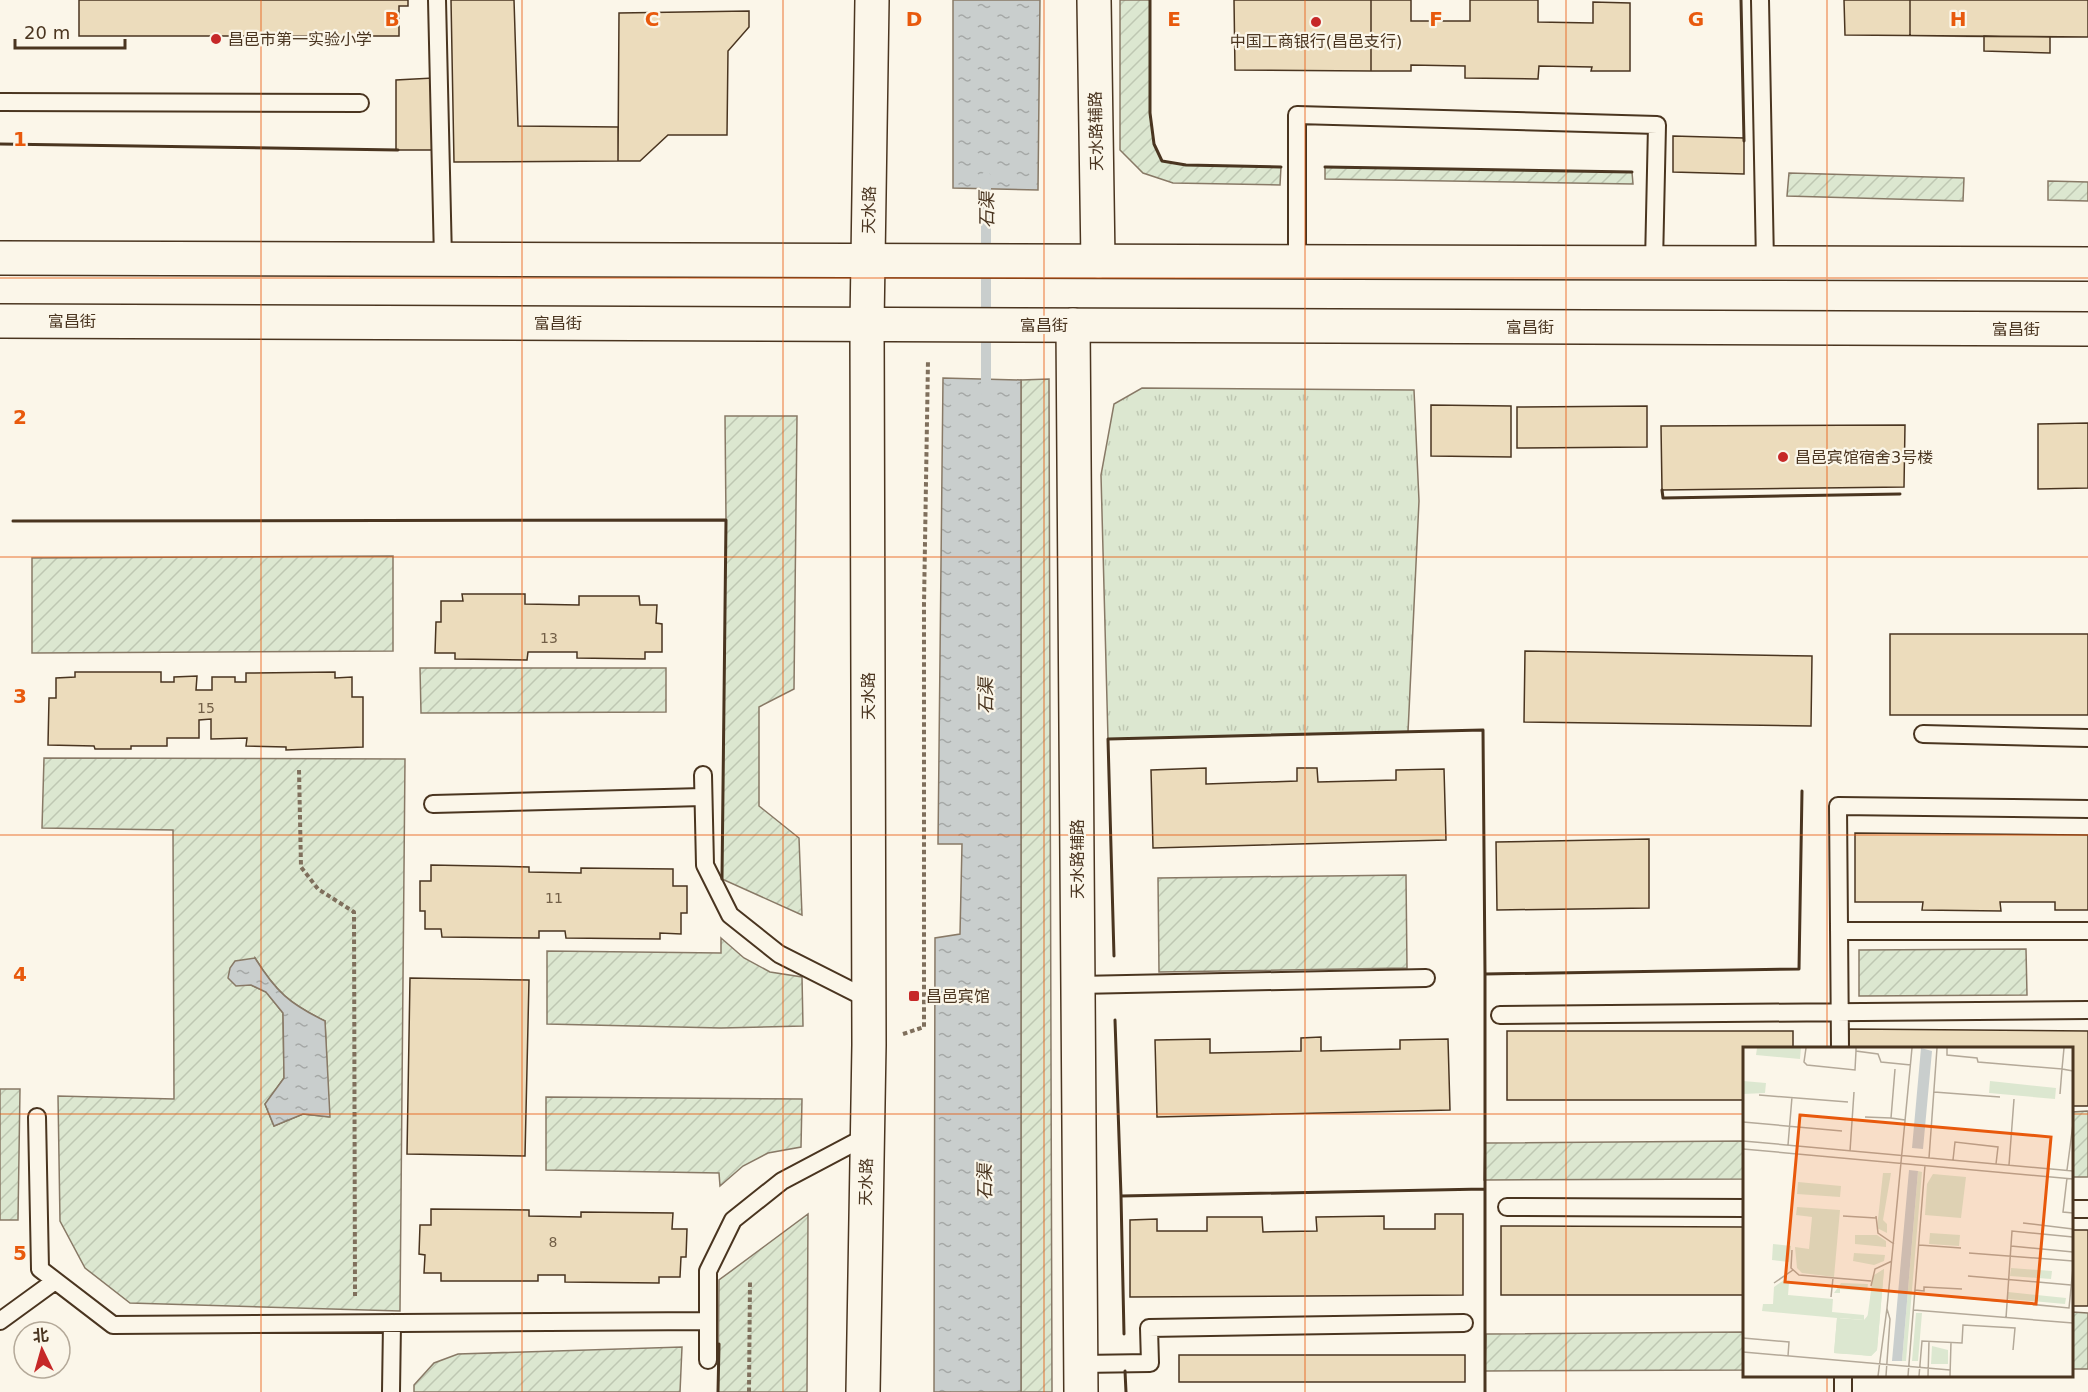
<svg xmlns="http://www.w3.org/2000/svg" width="2088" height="1392" viewBox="0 0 2088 1392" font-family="'DejaVu Sans','Noto Sans SC',sans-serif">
  <defs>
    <pattern id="grass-tufts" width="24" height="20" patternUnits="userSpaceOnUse" patternTransform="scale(1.5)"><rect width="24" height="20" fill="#dce7d0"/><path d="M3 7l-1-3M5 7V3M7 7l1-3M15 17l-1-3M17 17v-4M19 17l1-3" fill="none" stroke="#bec7b2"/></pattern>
    <pattern id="garden-furrows" width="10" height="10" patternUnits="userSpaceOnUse" patternTransform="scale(1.5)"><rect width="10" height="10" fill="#dce7d0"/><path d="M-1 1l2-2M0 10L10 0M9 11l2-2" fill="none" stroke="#bec7b2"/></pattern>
    <pattern id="water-ripples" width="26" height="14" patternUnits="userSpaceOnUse" patternTransform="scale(1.5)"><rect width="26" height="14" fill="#c9cecd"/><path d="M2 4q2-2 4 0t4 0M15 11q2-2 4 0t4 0" fill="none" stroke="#a5a8a6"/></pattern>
  </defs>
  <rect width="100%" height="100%" fill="#fbf6e9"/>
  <path fill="url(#grass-tufts)" stroke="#887966" stroke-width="1.5" d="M1142,388L1414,390L1419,501L1408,732L1108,739L1101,475L1114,404Z"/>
  <path fill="url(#garden-furrows)" stroke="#887966" stroke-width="1.5" fill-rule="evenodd" d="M1120,0H1150V113L1154,144L1162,161L1186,165L1281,167L1280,185L1173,183L1143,173L1120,150Z
    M1325,167L1632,172L1633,184L1325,179Z
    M1789,173L1964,178L1963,201L1787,196Z
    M2048,181L2088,182V201L2048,200Z
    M1049,379L1052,1392H1021V380Z
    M725,416H797L794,689L759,707V806L799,838L802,915L722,879L726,520Z
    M393,556V651L32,653V558Z
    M420,668H666V712L421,713Z
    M44,758L405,759L400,1311L130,1303L85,1268L60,1221L58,1096L174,1099L173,830L42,828ZM255,958C276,992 290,1004 325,1021L329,1117L303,1114L274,1126L265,1104L284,1078L283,1013L266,992L251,985Z
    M1406,875L1407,968L1159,972L1158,878Z
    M721,938L744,958L770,972L802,977L803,1026L721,1028L547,1024V951L721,953Z
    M2026,949L2027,995L1859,996V950Z
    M0,1089H20L18,1220H0Z
    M546,1097L802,1099L801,1147L768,1153L743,1166L720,1186L719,1173L546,1170Z
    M2088,1111V1177H2072V1112Z
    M1744,1141V1179L1484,1180L1485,1143Z
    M808,1214L807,1392H718L719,1280Z
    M2072,1312L2088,1313V1369H2072Z
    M1744,1332V1370L1485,1371L1486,1334Z
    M682,1347L680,1392H414V1385L434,1363L458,1354Z"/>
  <path fill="url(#water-ripples)" stroke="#887966" stroke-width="1.5" d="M953,0H1040L1038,190L953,188Z
    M943,378L1021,380V1392H934L935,938L960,934L962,844H938Z
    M255,958C276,992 290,1004 325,1021L330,1117L303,1114L274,1126L265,1104L284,1078L283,1013L266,992L251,985L236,986L228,978L230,968L235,961Z"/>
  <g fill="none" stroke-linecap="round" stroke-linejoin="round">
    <path stroke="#c9cecd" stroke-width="10" d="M986,393V177"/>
  </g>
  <path fill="#ecdcbc" stroke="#4a3520" stroke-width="1.5" d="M79,0H408V6H399V36H79Z
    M451,0H514L518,126L618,127V161L454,162Z
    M1234,0H1371V71L1235,70Z
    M1371,0H1411V21H1470V0H1538V22L1593,23V2L1630,3V71H1591L1592,67L1539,66L1538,79L1465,78V66L1411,65V71H1371Z
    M1844,0H2088V37L1845,35Z
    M1910,0H2088V37L1910,36Z
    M749,11V27L728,51L727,135H668L640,161H618L619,13Z
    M1984,36L2050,37V53L1984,51Z
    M433,78L434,150H396V80Z
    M1673,136L1744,138V174L1673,172Z
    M1431,405L1511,406V457L1431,456Z
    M1647,406V447L1517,448V407Z
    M2088,423V488L2038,489V424Z
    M1905,425L1904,487L1662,490L1661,426Z
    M462,594H525V604L579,605V596H639L640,605H657L656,623L662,624V652H645V659L577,658V652H528L527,660L455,659V653H435L436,622H441V601H463Z
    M1890,634H2088V715H1890Z
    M1525,651L1812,656L1811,726L1524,722Z
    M75,672H161V682H174V677L197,676L196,690H212V677H235V682H246V673L335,672V678L352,677V697H363V747L286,750V747L246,746L247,738L211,739V719L199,720V738H167V746H131V749H95L94,746L48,745L49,698H56V678L75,677Z
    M1206,768V784L1297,781V768H1317L1318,782L1396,780V770L1444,769L1446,840L1153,848L1151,770Z
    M1855,833L2088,835V910H2055V902H2000L2001,911L1922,910L1923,902H1855Z
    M1649,839V908L1497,910L1496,842Z
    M431,865L529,867V872L581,873V868L673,869V886H687V913H681V934L660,933V939L566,938L565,931H539V938L442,937L441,929H425V911H420V881H431Z
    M410,978L529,980L525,1156L407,1154Z
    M1849,1029L2088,1031V1106H2072V1048H1849Z
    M1507,1031H1793V1048H1744V1100H1507Z
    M1321,1037V1051L1400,1049V1040L1448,1039L1450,1110L1157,1117L1155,1040L1210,1039V1053L1301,1051V1038Z
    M431,1209L529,1210V1216L581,1217V1212L673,1213L672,1229H687L686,1257H681L680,1277H659V1283L565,1282V1275H538V1281H441V1273H424L425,1255L419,1254L420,1225H431Z
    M1435,1214H1463V1295L1130,1297V1220L1157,1219V1231H1207V1217H1262L1263,1232L1317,1231L1316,1217L1384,1216V1229H1435Z
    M1501,1226L1744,1227V1295H1501Z
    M2072,1230H2088V1306H2072Z
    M1179,1355H1465V1382H1179Z"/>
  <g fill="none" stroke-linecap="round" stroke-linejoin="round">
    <g stroke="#4a3520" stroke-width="20">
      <path id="lane" d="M437,0L443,259
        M1760,0L1765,263
        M0,102L360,103
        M1297,262V115L1657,125L1654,263
        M1923,734L2088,738
        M703,775L705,865L730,915L779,954L868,999
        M433,804L703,797
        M1839,931H2088
        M1078,985L1426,978
        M1500,1015L2088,1010
        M1840,1048L1838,806L2088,809
        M37,1117L40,1269L113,1325L708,1321
        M1507,1207L1744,1208
        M2072,1209H2088
        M0,1321L55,1281
        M708,1360V1271L733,1220L782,1181L867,1136
        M1080,1364L1150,1363L1149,1328L1464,1323
        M1843,1376V1392
        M391,1392L392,1323"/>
    </g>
    <g stroke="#4a3520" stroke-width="36">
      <path id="secondary" d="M1094,0L1098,261
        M1073,325L1081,1392
        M863,1392L869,1045L867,324L872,0"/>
    </g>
    <g stroke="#4a3520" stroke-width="36">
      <path id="primary" d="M0,258L2088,264
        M0,321L2088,329"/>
    </g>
    <path stroke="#7f6f5c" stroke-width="4" stroke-dasharray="4.5 3" stroke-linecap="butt" d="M299,770L301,867L318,889L354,912L355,1296
      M903,1034L924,1027V604L928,360
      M749,1392L750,1280"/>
    <use href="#lane" stroke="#fbf6e9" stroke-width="16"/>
    <use href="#secondary" stroke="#fbf6e9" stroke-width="33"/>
    <use href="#primary" stroke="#fbf6e9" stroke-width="33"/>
    <path stroke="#4a3520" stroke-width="3" d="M1150,0V113L1154,144L1162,161L1186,165L1281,167
      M1741,0L1744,141
      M0,144L398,150
      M1325,167L1632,172
      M1662,490L1663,498L1900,494
      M13,521L726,520L722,879
      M1114,956L1108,739L1483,730L1485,974
      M1115,1020L1121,1196L1484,1189
      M1121,1196L1124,1334
      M1125,1371L1126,1392
      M718,1392L719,1344
      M1485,1392V974L1799,969L1802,791"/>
  </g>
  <path fill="none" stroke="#e8590c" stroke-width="1.5" stroke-opacity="0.55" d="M261,0V1392M522,0V1392M783,0V1392M1044,0V1392M1305,0V1392M1566,0V1392M1827,0V1048M0,278H2088M0,557H2088M0,835H2088M0,1114H1744M2072,1114H2088M1827,1376V1392"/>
  <g fill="#c62828" stroke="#fbf6e9" stroke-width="2">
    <circle cx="1316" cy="22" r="6"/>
    <circle cx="216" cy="39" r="6"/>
    <circle cx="1783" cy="457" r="6"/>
    <rect x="908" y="990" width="12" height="12" rx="3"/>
  </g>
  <g text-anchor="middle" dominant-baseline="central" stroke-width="4.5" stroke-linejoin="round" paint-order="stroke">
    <g font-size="14" fill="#725f47">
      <text x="549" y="638">13</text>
      <text x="206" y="708">15</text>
      <text x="554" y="898">11</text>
      <text x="553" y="1242">8</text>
    </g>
    <g font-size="16" fill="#4a3520" stroke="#fbf6e9" text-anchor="start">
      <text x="228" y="39">昌邑市第一实验小学</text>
      <text x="1316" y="41" text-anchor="middle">中国工商银行(昌邑支行)</text>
      <text x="1795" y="457">昌邑宾馆宿舍3号楼</text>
      <text x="926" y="996">昌邑宾馆</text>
    </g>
    <g font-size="16" fill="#4a3520" stroke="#fbf6e9">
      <text transform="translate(1096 131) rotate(-91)">天水路辅路</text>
      <text transform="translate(869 210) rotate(-89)">天水路</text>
      <text x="72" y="321">富昌街</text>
      <text x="558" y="323">富昌街</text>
      <text x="1044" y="325">富昌街</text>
      <text x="1530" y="327">富昌街</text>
      <text x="2016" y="329">富昌街</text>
      <text transform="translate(868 696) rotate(-90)">天水路</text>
      <text transform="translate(1077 859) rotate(-90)">天水路辅路</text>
      <text transform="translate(866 1182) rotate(-89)">天水路</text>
    </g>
    <g font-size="18" font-style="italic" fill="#4a3520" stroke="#fbf6e9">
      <text transform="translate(986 210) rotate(-90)">石渠</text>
      <text transform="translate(985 696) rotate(-90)">石渠</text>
      <text transform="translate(984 1182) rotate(-90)">石渠</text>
    </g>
  </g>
  <g transform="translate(1743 1047)">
    <rect width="330" height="330" fill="#fbf6e9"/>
    <path d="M190,127L223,130L218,171L182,168L184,137ZM141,222L134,303L128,309L91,306L94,271L121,273L126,267L130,229Z" fill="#dce7d0"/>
    <path d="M247,34L313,41L312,52L246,46ZM175,124L179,125L163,314H159ZM140,126H148L140,173L144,177V186L134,181ZM55,135L98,139L97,150L54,147ZM54,160L97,163L91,230L59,226L54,221L52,200L66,202L69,170L53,168ZM187,186L217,188L216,199L186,197ZM112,188H134L143,194V200L112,197ZM30,197L48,199L46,215L29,213ZM111,206L142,208L141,214L131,218L110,214ZM268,221L309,224L308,232L267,229ZM141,222L134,303L128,309L109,307L110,303H120L130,229ZM41,233L46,236L45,248L90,252L89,265L121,268V273L97,271L95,302L103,303V307L91,306L94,271L19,264L20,257H30L31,240ZM98,236L125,237L124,244L97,242V246H91ZM265,245L323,251L322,257L265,252ZM173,266H179L175,314H169ZM189,299L205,303V317H188Z" fill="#dce7d0"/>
    <path d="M14,1H58L57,12L13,8ZM0,34L23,36L22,46L0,47Z" fill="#dce7d0"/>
    <path d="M178,1L189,4L180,102L169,101ZM166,123L175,124L159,314H149Z" fill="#c9cecd"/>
    <path fill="none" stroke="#b4a999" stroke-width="1.5" d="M63,1L61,15L64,18L112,23L113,4M113,1V4L135,7L138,15L168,18M204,1V8L234,11L235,15L319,22L321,1M152,22L148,71L162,73M191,45L257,50M317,47L319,22L330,24M16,48L105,55M122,70L148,71M0,75L99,84M0,94L330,124M45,98L49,50M0,102L330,132M107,104L111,45M186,111L194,1M210,113L212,95L255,100L253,117M266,118L271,52M324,123L330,77M324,131L320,165L330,166M100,169L133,171M133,169L135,186L151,197M280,176L330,182M176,198L218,201M268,199L330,205M49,203L48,221L56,228L128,234M226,206L330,214M225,229L328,238M31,236L50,223M128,239L132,222L149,214M172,243L181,244V240L219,242M88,250L90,231M224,251L326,261L330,221M144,261L169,1M171,263L330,276M263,271L269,184L330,190M0,291L46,295L45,309M0,305L207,323M135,329L144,261M143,329L147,272L144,262M165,329L182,118M176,329L179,294L219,296L220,278L272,281L270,303M185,329L186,294M207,329L208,295"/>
    <path fill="#e8590c" fill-opacity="0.15" stroke="#e8590c" stroke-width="3" d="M57,68L308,90L293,257L42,235Z"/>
    <rect width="330" height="330" fill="none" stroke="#4a3520" stroke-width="3"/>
  </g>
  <g font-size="20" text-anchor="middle" font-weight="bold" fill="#e8590c" stroke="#fbf6e9" stroke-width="4.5" stroke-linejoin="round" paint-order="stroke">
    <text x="392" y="26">B</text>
    <text x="652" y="26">C</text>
    <text x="914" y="26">D</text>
    <text x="1174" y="26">E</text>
    <text x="1436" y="26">F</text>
    <text x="1696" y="26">G</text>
    <text x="1958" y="26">H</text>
    <text x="20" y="146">1</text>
    <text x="20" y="424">2</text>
    <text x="20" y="703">3</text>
    <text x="20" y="981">4</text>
    <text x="20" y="1260">5</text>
  </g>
  <g transform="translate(42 1350) rotate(355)"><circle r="28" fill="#fbf6e9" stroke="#b4a999" stroke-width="1.5"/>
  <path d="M0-4.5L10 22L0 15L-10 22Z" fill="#c62828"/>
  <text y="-9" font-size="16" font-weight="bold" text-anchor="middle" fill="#4a3520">北</text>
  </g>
  <path d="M15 39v9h110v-9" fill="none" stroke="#4a3520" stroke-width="3"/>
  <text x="24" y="39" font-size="18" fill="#4a3520" stroke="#fbf6e9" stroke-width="4.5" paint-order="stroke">20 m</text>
</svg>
